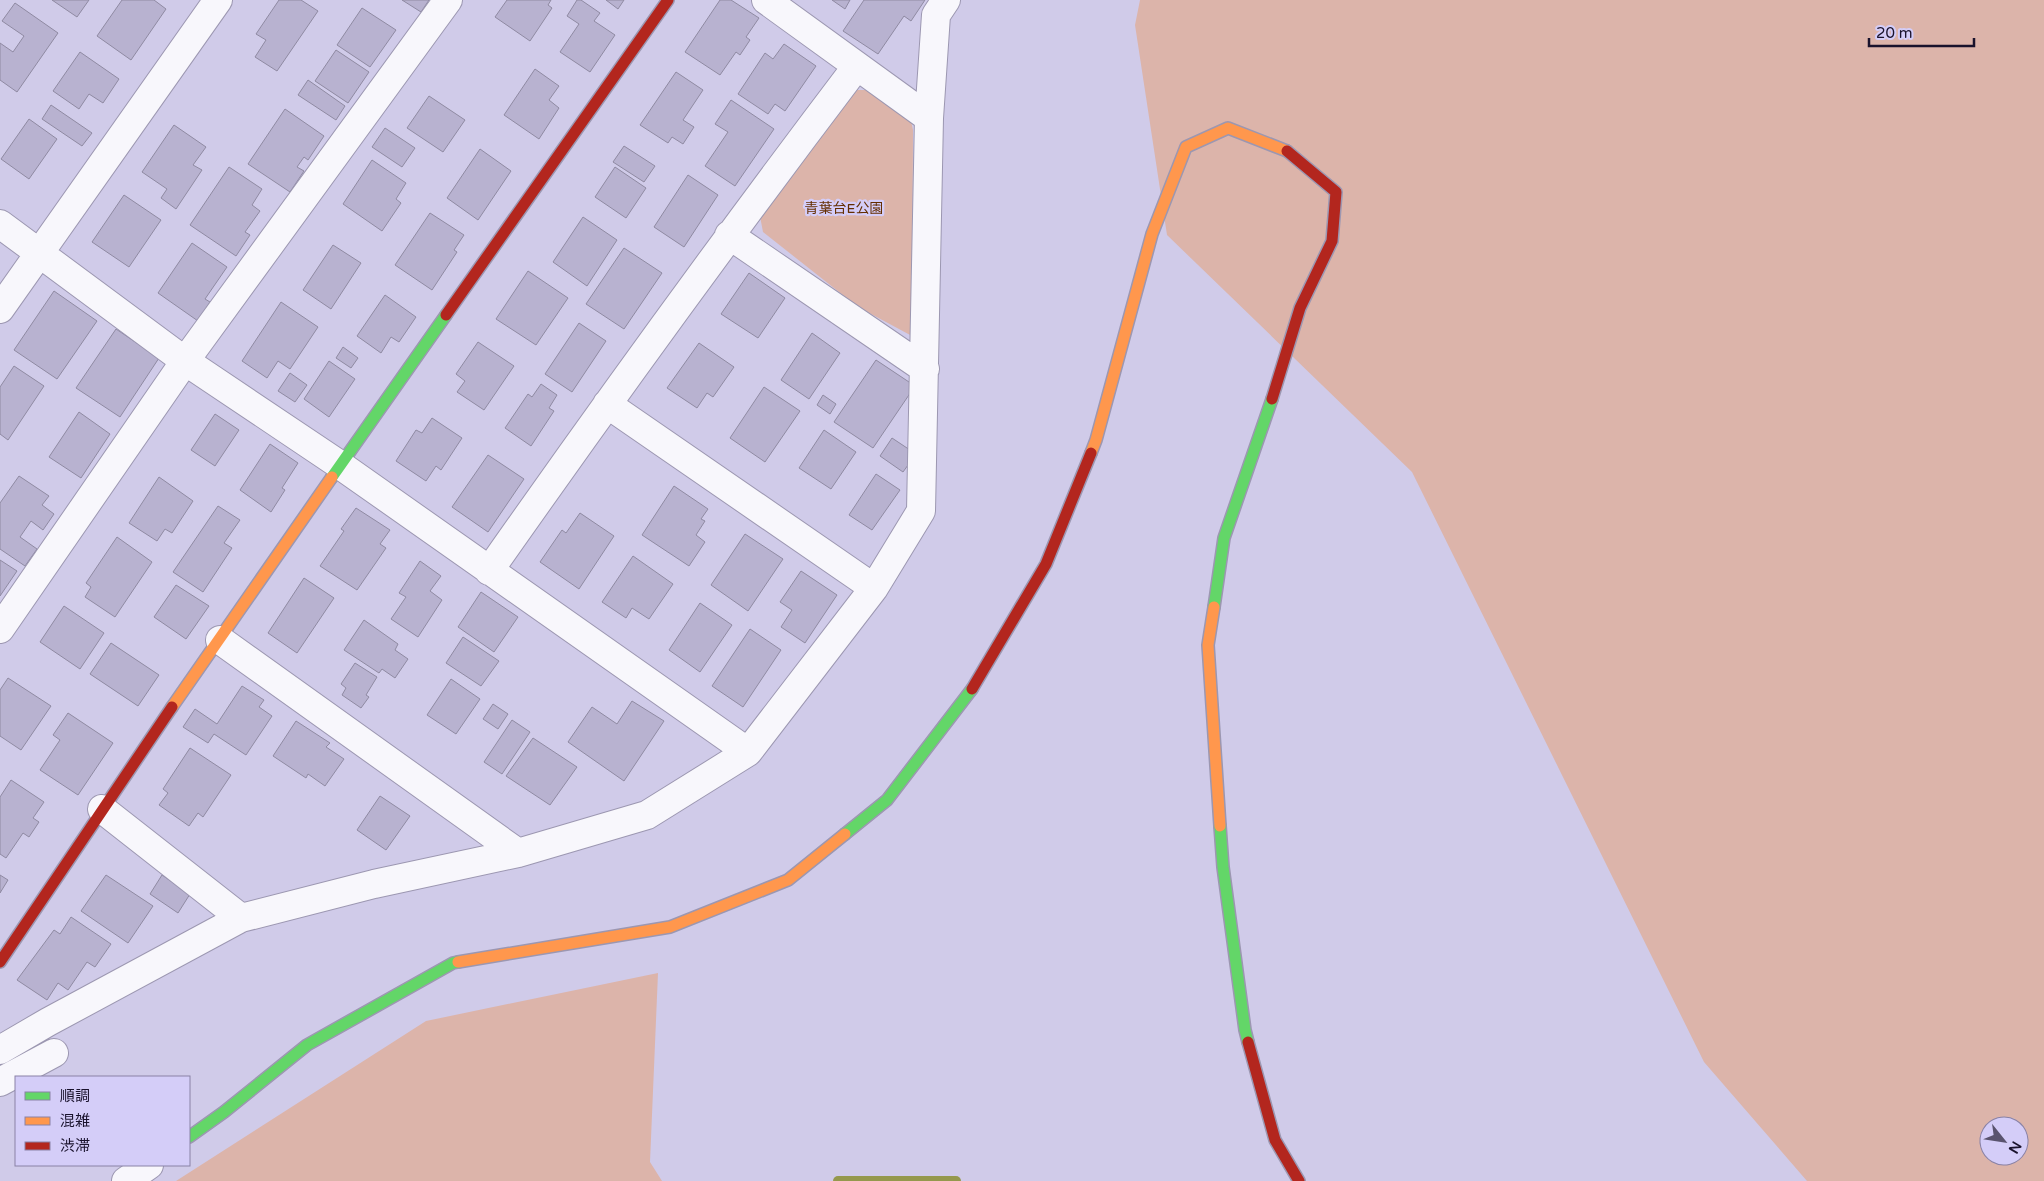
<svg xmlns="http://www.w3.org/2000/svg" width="2044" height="1181" viewBox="0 0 2044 1181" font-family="'Varela Round','Noto Sans JP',sans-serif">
  <rect width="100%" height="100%" fill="#d0cbe9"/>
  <path fill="#dcb4aa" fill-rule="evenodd" d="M1140,0H2044V1181H1807L1704,1062L1412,472L1167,235L1135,25ZM1989,1126H2019V1156H1989Z
    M851,90H872L911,121L913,130L912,336L858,307L763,232L758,206Z
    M658,973L650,1162L662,1181H176L426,1021Z"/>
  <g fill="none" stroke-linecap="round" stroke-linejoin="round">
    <path stroke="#95984d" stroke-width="10" d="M838,1181H956"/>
  </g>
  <path fill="#b8b2d0" stroke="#8f8aa2" d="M52,0H89L77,17Z
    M122,0H154L166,9L131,60L97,36Z
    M279,0H301L318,11L277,71L255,57L266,40L256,34Z
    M402,0H429L421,12Z
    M507,0H551L548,5L552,8L530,41L495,17Z
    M577,0H581L600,13L594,21L615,35L590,72L560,52L579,24L567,16Z
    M606,0H624L618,9Z
    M720,0H731L759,18L746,37L750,40L740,55L736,52L720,75L685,52Z
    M832,0H850L845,9Z
    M864,0H925L911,21L904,16L878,54L843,31Z
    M15,3L58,33L17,92L0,80V43L13,52L24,36L2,21Z
    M362,8L396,30L370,67L337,45Z
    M784,44L816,66L785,111L775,104L768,114L738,94L765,53L773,59Z
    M336,50L369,72L348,103L315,81Z
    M80,52L119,79L103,103L89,94L79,109L53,91Z
    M535,69L559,86L549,100L559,108L539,139L504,115Z
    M676,72L703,90L683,120L694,127L683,144L672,137L668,143L640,125Z
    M308,80L345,106L336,120L298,95Z
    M429,96L465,120L443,152L407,128Z
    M731,100L774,129L735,186L705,166L728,132L715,124Z
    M51,105L92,133L82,146L42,119Z
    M285,109L324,136L308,160L304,157L297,167L304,171L290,192L248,164Z
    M29,119L57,139L29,179L1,159Z
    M174,125L206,147L193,165L202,170L176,209L161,198L167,189L142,172Z
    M385,128L415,148L402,167L372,147Z
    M624,146L655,166L644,182L613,162Z
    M480,149L511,171L478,220L447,198Z
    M372,160L406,183L396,199L401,203L382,231L343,204Z
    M229,167L262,189L252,205L260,211L245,232L250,235L236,256L190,225Z
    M615,167L646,188L626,218L595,197Z
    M688,175L718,195L684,247L654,227Z
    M124,195L161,220L129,267L92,242Z
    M430,213L464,235L454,250L457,252L432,290L395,265Z
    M583,217L617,240L587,286L553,262Z
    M192,243L227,267L205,299L210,302L198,321L158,293Z
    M333,245L361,263L331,309L303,290Z
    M624,248L662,273L624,329L586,304Z
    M528,271L568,298L536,345L496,319Z
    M749,273L785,298L758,338L721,314Z
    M54,291L97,321L57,379L14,350Z
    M385,295L416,317L399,342L391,337L381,353L357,336Z
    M281,302L318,327L290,369L278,361L267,378L242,361Z
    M579,323L606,341L572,392L545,374Z
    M116,329L159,358L120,417L76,388Z
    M812,333L840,353L809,399L781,380Z
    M478,342L514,366L484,410L457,392L465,381L456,374Z
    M699,343L734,367L713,397L707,393L697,408L667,388Z
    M343,347L358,358L351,368L336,358Z
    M876,360L915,386L873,448L834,422Z
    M329,361L355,379L329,417L304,399Z
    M14,366L44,386L8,440L0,434V387Z
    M290,373L307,385L295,402L278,391Z
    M541,384L557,395L549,408L554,411L531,446L505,428L528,394L532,397Z
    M764,387L800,411L765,462L730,438Z
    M823,395L836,404L830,414L817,405Z
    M79,412L110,434L81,478L49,457Z
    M215,414L239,430L215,466L191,450Z
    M432,418L462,438L441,470L436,466L426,481L396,461L416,430L422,433Z
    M824,430L856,452L831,489L799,468Z
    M892,438L916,454L903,472L880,456Z
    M270,444L298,463L282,488L285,490L271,512L240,490Z
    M488,455L524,479L488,532L452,507Z
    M876,474L900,490L872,530L849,515Z
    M19,476L49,496L42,505L54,514L43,530L31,521L20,537L37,549L25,566L0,549V503Z
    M159,477L193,501L172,533L165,529L157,541L129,523Z
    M674,486L708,509L701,519L705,521L696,535L705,542L689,566L642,535Z
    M218,506L240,520L224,543L232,548L203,592L173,572Z
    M356,508L390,530L380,544L386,548L357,590L320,566L344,531L341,529Z
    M580,513L614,536L579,589L540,562L562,530L566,533Z
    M745,534L783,559L748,611L711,585Z
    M117,537L152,562L115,617L85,597L91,587L86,583Z
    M633,556L673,584L649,619L632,608L626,618L602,602Z
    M0,560L17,571L0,596Z
    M420,561L441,576L430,591L442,600L418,637L391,619L406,597L399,593Z
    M801,571L837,595L805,643L781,627L792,610L780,602Z
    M304,578L334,598L297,653L268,633Z
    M176,585L209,606L186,639L154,617Z
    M481,592L518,617L494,652L458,627Z
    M700,603L732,625L700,672L669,650Z
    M64,606L104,633L80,669L40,642Z
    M364,620L398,644L395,650L408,659L395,678L382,669L379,673L344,650Z
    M750,629L781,650L743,707L712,686Z
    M463,637L499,661L481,686L446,663Z
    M111,643L159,675L138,706L90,674Z
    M355,663L377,677L366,695L369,697L361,708L342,695L346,688L341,684Z
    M8,678L51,706L21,750L0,736V690Z
    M451,679L480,699L456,734L427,715Z
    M242,686L264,700L259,707L272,716L246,755L214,734L208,743L183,727L195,709L217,724Z
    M632,701L664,721L624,781L568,742L592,707L617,724Z
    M493,704L508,714L498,729L483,719Z
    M68,713L113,743L78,795L40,770L60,740L53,735Z
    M512,720L530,732L502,774L484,762Z
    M296,721L330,743L326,747L344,759L325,786L308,774L306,778L273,756Z
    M533,738L577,767L550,805L506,776Z
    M190,748L231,775L203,817L198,813L189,826L159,805L168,793L163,789Z
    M11,780L44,802L33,818L39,822L29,837L23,833L6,858L0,854V797Z
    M380,796L410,816L386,850L357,830Z
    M0,875L8,880L0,893Z
    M106,875L153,906L128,943L81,911Z
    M162,875L190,894L178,913L150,894Z
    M71,917L111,944L95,967L87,962L68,990L58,983L47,1000L17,980L54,930L60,934Z"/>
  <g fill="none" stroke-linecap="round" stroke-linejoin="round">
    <g stroke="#9c97b1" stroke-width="30">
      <path id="street" d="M766,0L929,118
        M0,224L185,361L340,465L748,752
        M729,235L925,369
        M0,309L218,0
        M607,404L874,588
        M489,571C609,400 731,232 857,66
        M0,629L185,361L448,0
        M220,640L518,853
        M102,809L241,918
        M0,1050L48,1022L241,918L374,884L518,853L647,815L748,752L874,588L921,511L929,118L936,15L946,0
        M0,1082L54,1053
        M126,1181L149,1165"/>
    </g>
    <g stroke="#9c97b1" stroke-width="14">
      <path id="fast" d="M332,477L446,315
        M1214,607L1224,538L1272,399
        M1220,826L1223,867L1245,1030L1248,1042
        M845,834L887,800L972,689
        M189,1137L224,1112L307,1045L453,963L458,962"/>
    </g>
    <g stroke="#9c97b1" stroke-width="14">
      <path id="slow" d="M1091,453L1096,440L1152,234L1186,147L1228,128L1287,151
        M1214,607L1208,645L1220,826
        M172,707L332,477
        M458,962L670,927L788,880L845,834"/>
    </g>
    <g stroke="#9c97b1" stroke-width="14">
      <path id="jam" d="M446,315L668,0
        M1272,399L1300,308L1332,241L1336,192L1287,151
        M972,689L1046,564L1091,453
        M0,962L172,707
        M1248,1042L1275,1140L1299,1181"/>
    </g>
    <use href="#street" stroke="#f8f7fc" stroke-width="28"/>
    <use href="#fast" stroke="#63d668" stroke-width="11"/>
    <use href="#slow" stroke="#ff974d" stroke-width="11"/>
    <use href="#jam" stroke="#b3261e" stroke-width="11"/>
  </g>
  <g text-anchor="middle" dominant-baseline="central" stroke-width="4.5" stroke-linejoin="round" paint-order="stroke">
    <g font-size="14" fill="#642e00" stroke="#d4cdf8">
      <text x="844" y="208">青葉台E公園</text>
    </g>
  </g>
  <rect x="15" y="1076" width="175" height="90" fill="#d4cdf8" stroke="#8982a6"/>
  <rect x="25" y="1092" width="25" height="8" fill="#63d668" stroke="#8982a6"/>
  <text x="60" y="1101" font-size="15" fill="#19122c">順調</text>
  <rect x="25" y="1117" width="25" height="8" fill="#ff974d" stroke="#8982a6"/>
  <text x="60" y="1126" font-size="15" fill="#19122c">混雑</text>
  <rect x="25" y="1142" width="25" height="8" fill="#b3261e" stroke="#8982a6"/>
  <text x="60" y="1151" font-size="15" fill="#19122c">渋滞</text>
  <g transform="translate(2004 1141) rotate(120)"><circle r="24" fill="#d4cdf8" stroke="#8982a6"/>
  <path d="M0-4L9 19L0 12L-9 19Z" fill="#59536e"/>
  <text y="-8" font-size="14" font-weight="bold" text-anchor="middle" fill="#19122c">N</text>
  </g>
  <path d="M1869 38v8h105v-8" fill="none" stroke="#19122c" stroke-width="2.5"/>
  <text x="1876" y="38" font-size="15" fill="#19122c" stroke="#d4cdf8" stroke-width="4" paint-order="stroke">20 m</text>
</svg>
